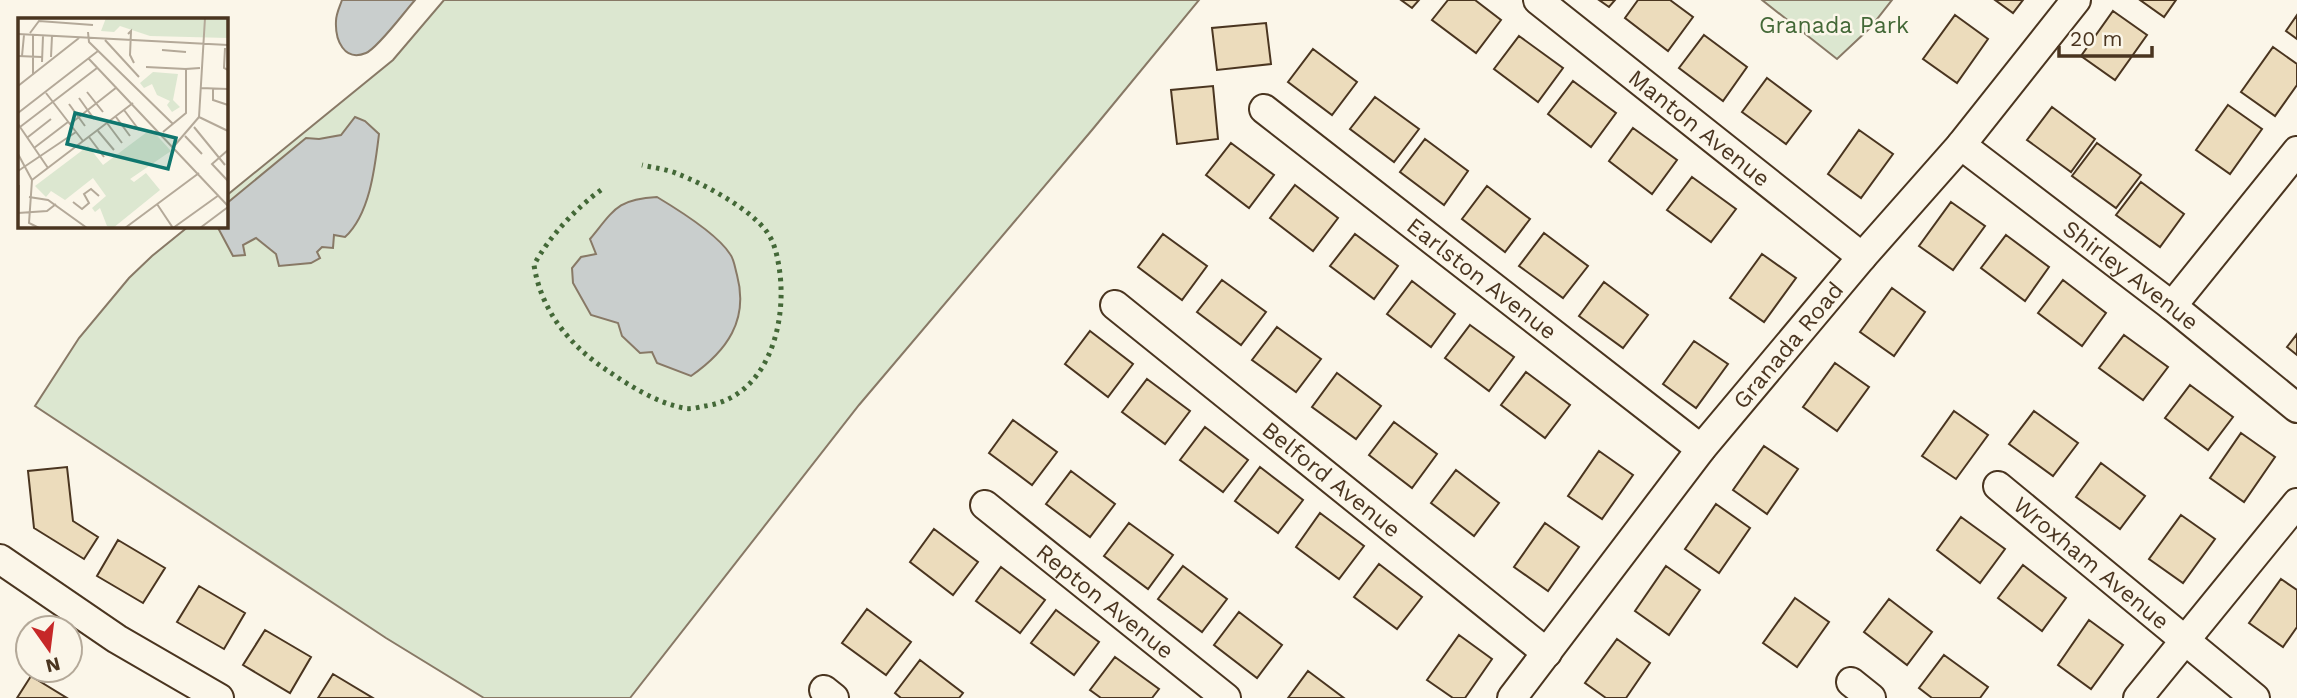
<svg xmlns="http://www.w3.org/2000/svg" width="2297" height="698" viewBox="0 0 2297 698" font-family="'Work Sans',sans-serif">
  <rect width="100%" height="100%" fill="#fbf6e9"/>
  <path fill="#dce7d0" stroke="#887966" stroke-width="2" d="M444,0H1199L1092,130L859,405L630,698H484L386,638L35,406L79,338L129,278L152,256L189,226H226V196L393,60Z
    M1762,0H1892L1870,28L1837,59Z"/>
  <path fill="#c9cecd" stroke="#887966" stroke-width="2" d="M342,0H415C405,11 378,48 366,53C344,62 335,40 336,21C336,14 340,6 342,0Z
    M355,117L365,121L379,134C375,167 370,214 345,237L334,235L333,248L322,247L317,252L320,258L311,263L279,266L276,254L256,238L243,245L245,255L233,256L217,226H226V204L306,138L319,139L341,135Z
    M657,197C677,209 718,235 730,254C734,259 735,268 737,275C749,320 727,351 691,376L657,363L652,352L640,353L622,336L618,323L591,315L573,283L572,268L581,257L596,254L590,239C614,210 617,199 657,197Z"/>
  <path fill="#ecdcbc" stroke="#4a3520" stroke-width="2" d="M1401,0H1419L1412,8Z
    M1448,0H1475L1501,20L1476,53L1432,20Z
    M1599,0H1615L1609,7Z
    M1638,0H1670L1693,17L1668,51L1625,18Z
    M1995,0H2023L2013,13Z
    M2140,0H2176L2164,17Z
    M2113,11L2147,35L2115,80L2081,56Z
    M1955,15L1988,39L1957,83L1923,59Z
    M2297,15V39L2286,31Z
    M1266,23L1271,64L1217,70L1212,28Z
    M1704,35L1747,67L1723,101L1679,68Z
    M1519,36L1563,68L1538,102L1494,69Z
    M2273,47L2297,64V85L2275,116L2241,92Z
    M1313,49L1357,82L1332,115L1288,82Z
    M1767,78L1811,111L1786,144L1742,112Z
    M1573,81L1616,113L1591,147L1548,114Z
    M1213,86L1218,139L1177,144L1171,90Z
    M1375,97L1419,129L1394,162L1350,129Z
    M2228,105L2262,129L2230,174L2196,150Z
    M2052,107L2095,139L2071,172L2027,140Z
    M1633,128L1677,160L1652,194L1609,161Z
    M1859,130L1893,154L1861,198L1828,174Z
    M1425,139L1468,171L1444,205L1400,172Z
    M1231,143L1274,175L1249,208L1206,175Z
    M2097,143L2141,175L2116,208L2072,176Z
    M1692,177L1736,209L1711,242L1667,210Z
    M2141,182L2184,214L2160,247L2116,215Z
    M1295,185L1338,218L1313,251L1270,218Z
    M1487,186L1530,219L1505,252L1462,219Z
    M1951,202L1985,226L1953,270L1919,246Z
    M1544,233L1588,266L1563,298L1519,266Z
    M1163,234L1207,266L1182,300L1138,267Z
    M1355,234L1398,266L1374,299L1330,266Z
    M2006,235L2049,267L2025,301L1981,268Z
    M1762,254L1796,278L1764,322L1730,298Z
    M1222,280L1266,312L1241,345L1197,312Z
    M2063,280L2106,313L2082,346L2038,313Z
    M1412,281L1455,314L1431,347L1387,314Z
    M1604,282L1648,315L1623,348L1579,316Z
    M1892,288L1925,312L1894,356L1860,332Z
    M1470,325L1514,357L1489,391L1445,358Z
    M1277,327L1321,359L1296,392L1252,360Z
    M1090,331L1133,364L1108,397L1065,364Z
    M2297,334V355L2287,347Z
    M2124,335L2168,367L2143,400L2099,368Z
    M1694,341L1728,364L1696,408L1663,384Z
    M1835,363L1869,387L1837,431L1803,407Z
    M1526,372L1570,405L1545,438L1501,405Z
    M1337,373L1381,406L1356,439L1312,407Z
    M1147,379L1190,411L1165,444L1122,412Z
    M2190,385L2233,417L2208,450L2165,418Z
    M1954,411L1988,435L1956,479L1922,456Z
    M2034,411L2078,443L2053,476L2009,444Z
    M1013,420L1057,452L1032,485L989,453Z
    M1394,422L1437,454L1412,488L1369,455Z
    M1205,427L1248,460L1223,492L1180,460Z
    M2241,433L2275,457L2244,502L2210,478Z
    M1764,446L1798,469L1767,514L1733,490Z
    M1599,451L1633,475L1602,519L1568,496Z
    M2101,463L2145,496L2120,529L2076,497Z
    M67,467L73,521L98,537L84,559L34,528L28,471Z
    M1260,467L1303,500L1278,533L1235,501Z
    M1456,470L1499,503L1474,536L1431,503Z
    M1071,471L1115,504L1090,537L1046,504Z
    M1716,504L1750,528L1719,573L1685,549Z
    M1320,513L1364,546L1339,579L1296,547Z
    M2181,515L2215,539L2183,583L2149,559Z
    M1961,517L2005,549L1980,583L1937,550Z
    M1129,523L1173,555L1148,589L1104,556Z
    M1545,523L1579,547L1548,591L1514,567Z
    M934,529L978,562L953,595L910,562Z
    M118,540L165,568L143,603L97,576Z
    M1379,564L1422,597L1397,629L1354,597Z
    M2023,565L2066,598L2042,631L1998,598Z
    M1183,566L1227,599L1202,632L1158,599Z
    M1666,566L1700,590L1669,635L1635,611Z
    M1001,567L1045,600L1020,633L976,601Z
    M2281,579L2297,590V627L2283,647L2249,623Z
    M199,586L245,613L224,649L177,622Z
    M1795,598L1829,622L1797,667L1763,643Z
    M1889,599L1932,632L1907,665L1864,632Z
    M867,609L911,642L886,675L842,643Z
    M1056,610L1099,642L1074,675L1031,643Z
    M1239,612L1282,645L1257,678L1214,645Z
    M2089,620L2123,645L2091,689L2058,665Z
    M265,630L311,657L290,693L243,665Z
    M1459,635L1492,659L1465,698H1453L1427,680Z
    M1617,639L1650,663L1626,698H1606L1585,683Z
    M1944,655L1988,687L1980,698H1932L1919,688Z
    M1115,657L1159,689L1152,698H1101L1090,690Z
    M920,660L963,693L959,698H901L895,693Z
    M1308,671L1344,698H1288Z
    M333,674L373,698H318Z
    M31,676L67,698H17Z"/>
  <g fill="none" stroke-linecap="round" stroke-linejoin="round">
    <g stroke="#4a3520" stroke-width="32">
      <g id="minor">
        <path id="s1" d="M1538,0L1862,257"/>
        <path id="s2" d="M1264,109L1701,449"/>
        <path id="s3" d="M1961,145L2172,306L2297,408"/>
        <path id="s4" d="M1115,305L1547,653"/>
        <path d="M2172,306L2297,151"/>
        <path id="s5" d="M1998,486L2255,698"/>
        <path id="s6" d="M985,505L1226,698"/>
        <path d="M0,559L117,639L219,698"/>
        <path d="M1851,682L1871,698"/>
        <path d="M824,690L834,698"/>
        <path id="s7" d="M1512,698L1701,449L1862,257L1961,145L2076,0"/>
        <path d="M2138,698L2297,503"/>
      </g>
    </g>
    <use href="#minor" stroke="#fbf6e9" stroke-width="28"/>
    <path stroke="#436837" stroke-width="5" stroke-dasharray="3.5 5" stroke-linecap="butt" d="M601,190C576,208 548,238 534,265C541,311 570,346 608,371C630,386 657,403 684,408C690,410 699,407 705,406C769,397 788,321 779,267C777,254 774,242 767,232C749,208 706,185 678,174C667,169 654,168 642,165"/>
  </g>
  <g text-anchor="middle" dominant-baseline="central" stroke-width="5" stroke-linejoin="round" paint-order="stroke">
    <g font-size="23" fill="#436837" stroke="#fbf6e9">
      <text x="1834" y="25">Granada Park</text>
    </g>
    <g font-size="23" fill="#4a3520" stroke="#fbf6e9">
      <text stroke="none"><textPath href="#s1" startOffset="206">Manton Avenue</textPath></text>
      <text stroke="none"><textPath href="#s3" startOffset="214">Shirley Avenue</textPath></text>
      <text stroke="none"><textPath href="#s2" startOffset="276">Earlston Avenue</textPath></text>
      <text stroke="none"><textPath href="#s7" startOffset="448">Granada Road</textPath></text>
      <text stroke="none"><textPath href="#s4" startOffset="278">Belford Avenue</textPath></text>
      <text stroke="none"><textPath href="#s5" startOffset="121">Wroxham Avenue</textPath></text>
      <text stroke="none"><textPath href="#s6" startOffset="154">Repton Avenue</textPath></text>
    </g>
  </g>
  <g transform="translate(18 18)">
    <rect width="210" height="210" fill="#fbf6e9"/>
    <path d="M88,0H210V20L132,18L102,8L96,14L83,13ZM135,54L160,56L155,82L162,89L154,94L149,87L152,83L139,77L134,66L126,70L122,65ZM133,111L153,133L112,161L116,164L128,155L142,172L95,210L89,208L82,190L77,194L74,190L88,178L75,160L47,182L33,173L28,179L17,168L70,128L85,147Z" fill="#dce7d0"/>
    <path fill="none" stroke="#b4a999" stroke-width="2" d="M70,14L71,24L155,106M12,15L21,3L75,7M0,16L210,27M110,16L113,13L112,37L116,45M15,17V57M87,22L121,59M207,30L206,50L210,52M144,32L168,34M0,38L24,39M4,38L6,17M33,39L34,18M71,41L210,188M24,44L25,18M128,49L168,51M0,68L61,20M182,70L210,71M195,70V82L210,87M69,74L85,94M28,75L65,123M61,80L76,101M51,86L67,108M106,92L121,112M0,95L80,33M98,99L112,118M181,99L210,113M89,105L104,125M0,106L30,150M52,106L99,69M2,109L79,50M176,109L207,147M80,113L96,132M145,114L168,95V51L182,50M167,118L184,136M10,119L33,101M71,119L86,139M157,127L181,99L187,0M16,130L50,104M210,132L194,146L210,163M0,136L14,162M0,153L58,114M14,162L115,85M14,162L11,205L21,210M11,179L30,182L69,210M55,184L64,191L71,185L66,176L73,171L81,178M139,186L155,210M0,195L29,193L38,186M0,204L1,167M107,210L181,155M155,210L201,177M182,210L210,189"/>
    <path fill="#0f766e" fill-opacity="0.15" stroke="#0f766e" stroke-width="3.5" d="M57,95L158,120L150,151L49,126Z"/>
    <rect width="210" height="210" fill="none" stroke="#4a3520" stroke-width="3.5"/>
  </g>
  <g transform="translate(49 649) rotate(166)"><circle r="33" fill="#fbf6e9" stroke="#b4a999" stroke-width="2"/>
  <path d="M0-5L12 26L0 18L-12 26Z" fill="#c62828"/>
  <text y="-10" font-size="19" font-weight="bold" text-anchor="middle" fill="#4a3520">N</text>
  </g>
  <path d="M2059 46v10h93v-10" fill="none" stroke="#4a3520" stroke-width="3.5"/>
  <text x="2070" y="46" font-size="21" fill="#4a3520" stroke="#fbf6e9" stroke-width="5" paint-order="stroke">20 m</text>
</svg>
